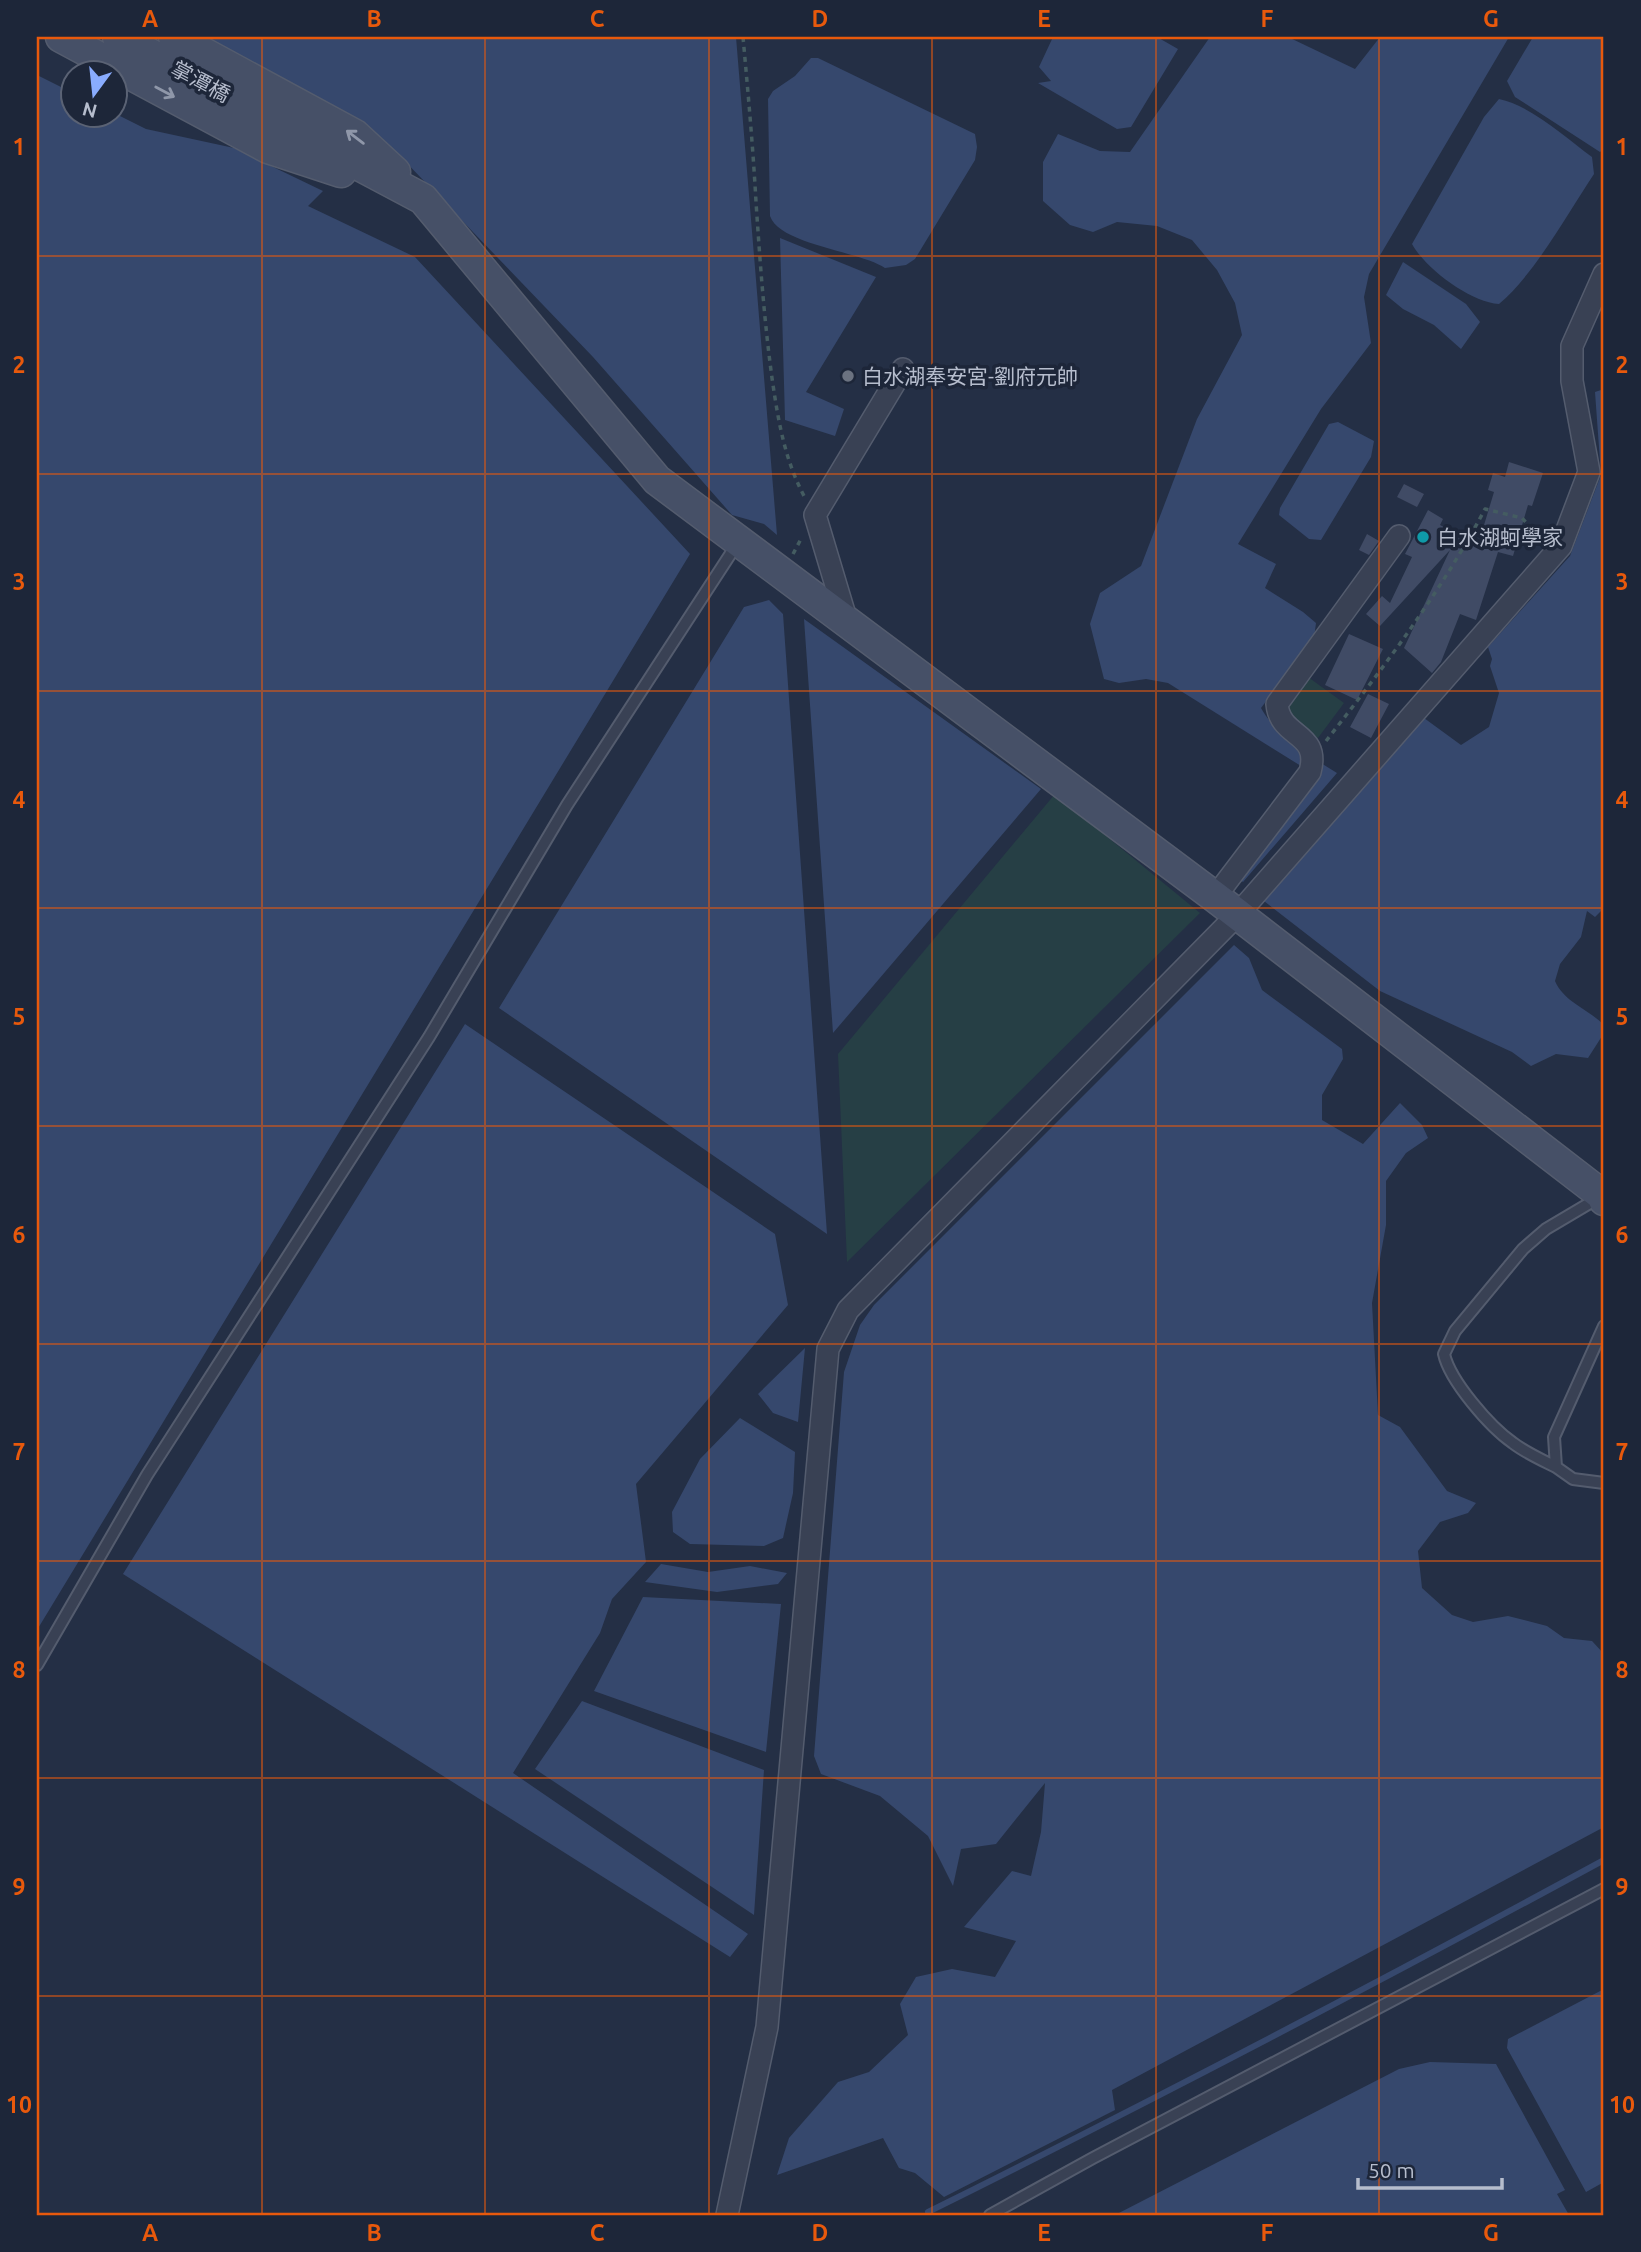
<svg xmlns="http://www.w3.org/2000/svg" width="1641" height="2252" viewBox="0 0 1641 2252" font-family="Ubuntu,'Noto Sans TC',sans-serif">
  <rect width="100%" height="100%" fill="#242f45"/>
  <path fill="#263f45" d="M1308,677L1344,703L1318,738C1282,711 1281,713 1308,677Z
    M1055,794L1200,913L847,1262L838,1054Z"/>
  <path fill="#36486d" d="M197,37H736L777,535L764,524L732,515L593,357L400,156Z
    M1053,37H1157L1178,49L1131,127L1117,129L1038,83L1051,81L1039,67Z
    M1210,37H1288L1355,69L1380,37H1509L1369,274L1364,297L1371,343L1321,409L1238,544L1276,564L1265,588L1303,612L1316,623L1314,638L1261,708C1278,738 1308,755 1337,773L1243,882L1237,878L1317,776L1168,683L1146,679L1119,683L1104,679L1090,624L1100,593L1141,566L1197,419L1242,335L1235,303L1217,270L1192,240L1157,226L1117,222L1093,232L1070,225L1043,201V162L1058,134L1100,151L1130,152Z
    M1533,37H1604V149L1600,152L1515,97L1507,81Z
    M811,58H818L975,134L977,147L975,160L915,259L906,265L885,268C860,251 780,245 770,216L768,99L773,91L795,76Z
    M37,75L73,93L74,116L116,114L146,129L234,148L323,191L308,206L415,257L690,554L37,1630Z
    M1499,99C1530,105 1566,138 1592,157L1594,174C1568,213 1534,275 1499,304C1470,302 1426,269 1412,244L1484,117Z
    M780,238L876,277L806,392L844,409L835,436L785,420Z
    M1403,262L1466,304L1480,322L1461,349L1434,325L1403,309L1386,295Z
    M1604,389V908L1595,917L1587,911L1581,937L1560,964L1555,981C1564,1002 1588,1009 1604,1025V1033L1588,1058L1556,1054L1531,1066L1512,1052L1380,991L1264,901L1424,718L1461,745L1489,727L1499,693L1490,666L1492,659L1488,647L1570,556L1601,475L1595,392Z
    M1338,422L1374,441L1371,457L1321,540L1309,539L1279,515L1280,508L1329,424Z
    M769,600L783,614L827,1234L499,1008L744,607Z
    M804,619L1041,789L833,1033Z
    M1234,945L1249,958L1262,990L1342,1049L1343,1059L1322,1095V1120L1363,1144L1400,1103L1422,1125L1428,1138L1406,1153L1386,1181V1225L1372,1303L1378,1415L1400,1427L1447,1491L1476,1503L1468,1513L1440,1522L1418,1551L1422,1588L1452,1615L1473,1622L1508,1616L1547,1626L1564,1638L1592,1641L1604,1654V1827L1112,2090L1115,2110L944,2197L915,2173L899,2168L883,2138L777,2175L789,2138L838,2082L869,2072L908,2035L900,2004L916,1977L952,1969L995,1977L1016,1941L964,1927L1012,1871L1031,1876L1041,1832L1045,1783L996,1844L961,1849L953,1886L928,1836L880,1796L821,1774L814,1756L844,1372L860,1325L874,1305Z
    M465,1024L775,1234L788,1305L636,1484L646,1562L612,1599L600,1633L513,1773L748,1934L730,1957L123,1574Z
    M805,1348L798,1422L773,1413L758,1394Z
    M740,1418L795,1452L793,1493L783,1538L764,1546L690,1544L673,1532L672,1512L700,1459Z
    M661,1564L708,1572L750,1566L787,1573L778,1584L717,1592L645,1582Z
    M643,1597L781,1604L766,1752L594,1691Z
    M582,1701L764,1770L754,1915L535,1769Z
    M1604,1989V2182L1586,2192L1507,2048L1508,2039Z
    M1430,2062L1496,2064L1565,2190L1557,2194L1569,2215H1115L1399,2069Z"/>
  <g fill="none" stroke-linecap="round" stroke-linejoin="round">
    <path stroke="#36486d" stroke-width="6" d="M928,2212C1156,2099 1381,1981 1604,1860"/>
  </g>
  <path fill="#404b65" d="M1509,462L1543,473L1532,506L1528,505L1513,556L1498,552L1476,620L1460,614L1441,662L1432,673L1404,648L1450,550L1380,626L1366,614L1382,596L1390,603L1412,557L1405,554L1428,510L1443,519L1440,525L1478,545L1494,492L1488,490L1493,473L1505,477Z
    M1404,484L1424,494L1417,507L1397,497Z
    M1367,534L1379,541L1369,555L1359,550Z
    M1349,634L1383,649L1357,700L1325,685Z
    M1368,694L1389,704L1371,738L1350,727Z"/>
  <g fill="none" stroke-linecap="round" stroke-linejoin="round">
    <g stroke="#545c6e" stroke-width="14">
      <path id="lane" d="M1604,1326L1554,1437L1556,1467L1573,1479L1604,1483
        M1556,1467C1542,1460 1526,1453 1513,1443C1490,1427 1450,1381 1444,1354L1455,1331L1523,1249L1546,1229L1600,1197
        M37,1665L147,1475L429,1037L567,805L737,544
        M990,2215L1093,2158L1604,1889"/>
    </g>
    <g stroke="#545c6e" stroke-width="24">
      <path id="street" d="M847,622L815,515L903,369
        M1215,897L1310,772C1321,731 1280,739 1277,704L1399,536
        M727,2215L767,2027L828,1349L848,1310L1238,914L1561,546L1589,472L1572,381V346L1604,274"/>
    </g>
    <g stroke="#545c6e" stroke-width="33">
      <path id="secondary" d="M61,37L268,148L341,172
        M118,37L423,199L657,480L1215,897L1602,1195L1604,1200
        M174,37L355,135L395,172"/>
    </g>
    <path stroke="#445c61" stroke-width="3.5" stroke-dasharray="5 5" stroke-linecap="butt" d="M743,37C748,92 753,147 756,202C760,261 764,319 772,378C778,419 784,458 804,496
      M793,554L801,539
      M1326,741C1384,667 1441,592 1485,509L1522,518L1530,527"/>
    <use href="#lane" stroke="#394154" stroke-width="10"/>
    <use href="#street" stroke="#394154" stroke-width="21"/>
    <use href="#secondary" stroke="#465067" stroke-width="30"/>
  </g>
  <defs><path id="oneway-shaft" d="M-6 0H5M1.5-3L5.5 0L1.5 3" fill="none" stroke-width="1.6" stroke-linecap="round" stroke-linejoin="round" transform="scale(1.75)"/></defs>
  <g stroke="#8f97a9">
    <use href="#oneway-shaft" transform="translate(165 92) rotate(28)"/>
    <use href="#oneway-shaft" transform="translate(355 137) rotate(-143)"/>
  </g>
  <path fill="none" stroke="#e8590c" stroke-width="2" stroke-opacity="0.55" d="M262,37V2215M485,37V2215M709,37V2215M932,37V2215M1156,37V2215M1379,37V2215M37,256H1604M37,474H1604M37,691H1604M37,908H1604M37,1126H1604M37,1344H1604M37,1561H1604M37,1778H1604M37,1996H1604"/>
  <circle fill="#6b7280" stroke="#1d2639" stroke-width="2.5" cx="848" cy="376" r="7"/>
  <circle fill="#0f9aa8" stroke="#1d2639" stroke-width="2.5" cx="1423" cy="537" r="7"/>
  <g text-anchor="middle" dominant-baseline="central" stroke-width="7" stroke-linejoin="round" paint-order="stroke">
    <g font-size="21" fill="#b6bdcd" stroke="#1d2639">
      <text transform="translate(201 81) rotate(28)">掌潭橋</text>
    </g>
    <g font-size="21" fill="#b6bdcd" stroke="#1d2639" text-anchor="start">
      <text x="862" y="376">白水湖奉安宮-劉府元帥</text>
      <text x="1437" y="537">白水湖蚵學家</text>
    </g>
  </g>
  <rect width="1641" height="2252" fill="none" stroke="#1d2639" stroke-width="77"/>
  <g transform="translate(94 94) rotate(195)"><circle r="33" fill="#1d2639" stroke="#5a6274" stroke-width="2"/>
  <path d="M0-5L12 26L0 18L-12 26Z" fill="#89acff"/>
  <text y="-10" font-size="19" font-weight="bold" text-anchor="middle" fill="#b6bdcd">N</text>
  </g>
  <path d="M1358 2178v10h144v-10" fill="none" stroke="#b6bdcd" stroke-width="3.5"/>
  <text x="1368" y="2178" font-size="21" fill="#b6bdcd" stroke="#1d2639" stroke-width="5" paint-order="stroke">50 m</text>
  <rect x="38" y="38" width="1564" height="2176" fill="none" stroke="#e8590c" stroke-width="2.5"/>
  <g font-size="23" text-anchor="middle" font-weight="bold" fill="#e8590c">
    <text x="150" y="27">A</text>
    <text x="374" y="27">B</text>
    <text x="597" y="27">C</text>
    <text x="820" y="27">D</text>
    <text x="1044" y="27">E</text>
    <text x="1267" y="27">F</text>
    <text x="1491" y="27">G</text>
    <text x="19" y="155">1</text>
    <text x="1622" y="155">1</text>
    <text x="19" y="373">2</text>
    <text x="1622" y="373">2</text>
    <text x="19" y="590">3</text>
    <text x="1622" y="590">3</text>
    <text x="19" y="808">4</text>
    <text x="1622" y="808">4</text>
    <text x="19" y="1025">5</text>
    <text x="1622" y="1025">5</text>
    <text x="19" y="1243">6</text>
    <text x="1622" y="1243">6</text>
    <text x="19" y="1460">7</text>
    <text x="1622" y="1460">7</text>
    <text x="19" y="1678">8</text>
    <text x="1622" y="1678">8</text>
    <text x="19" y="1895">9</text>
    <text x="1622" y="1895">9</text>
    <text x="19" y="2113">10</text>
    <text x="1622" y="2113">10</text>
    <text x="150" y="2241">A</text>
    <text x="374" y="2241">B</text>
    <text x="597" y="2241">C</text>
    <text x="820" y="2241">D</text>
    <text x="1044" y="2241">E</text>
    <text x="1267" y="2241">F</text>
    <text x="1491" y="2241">G</text>
  </g>
</svg>
